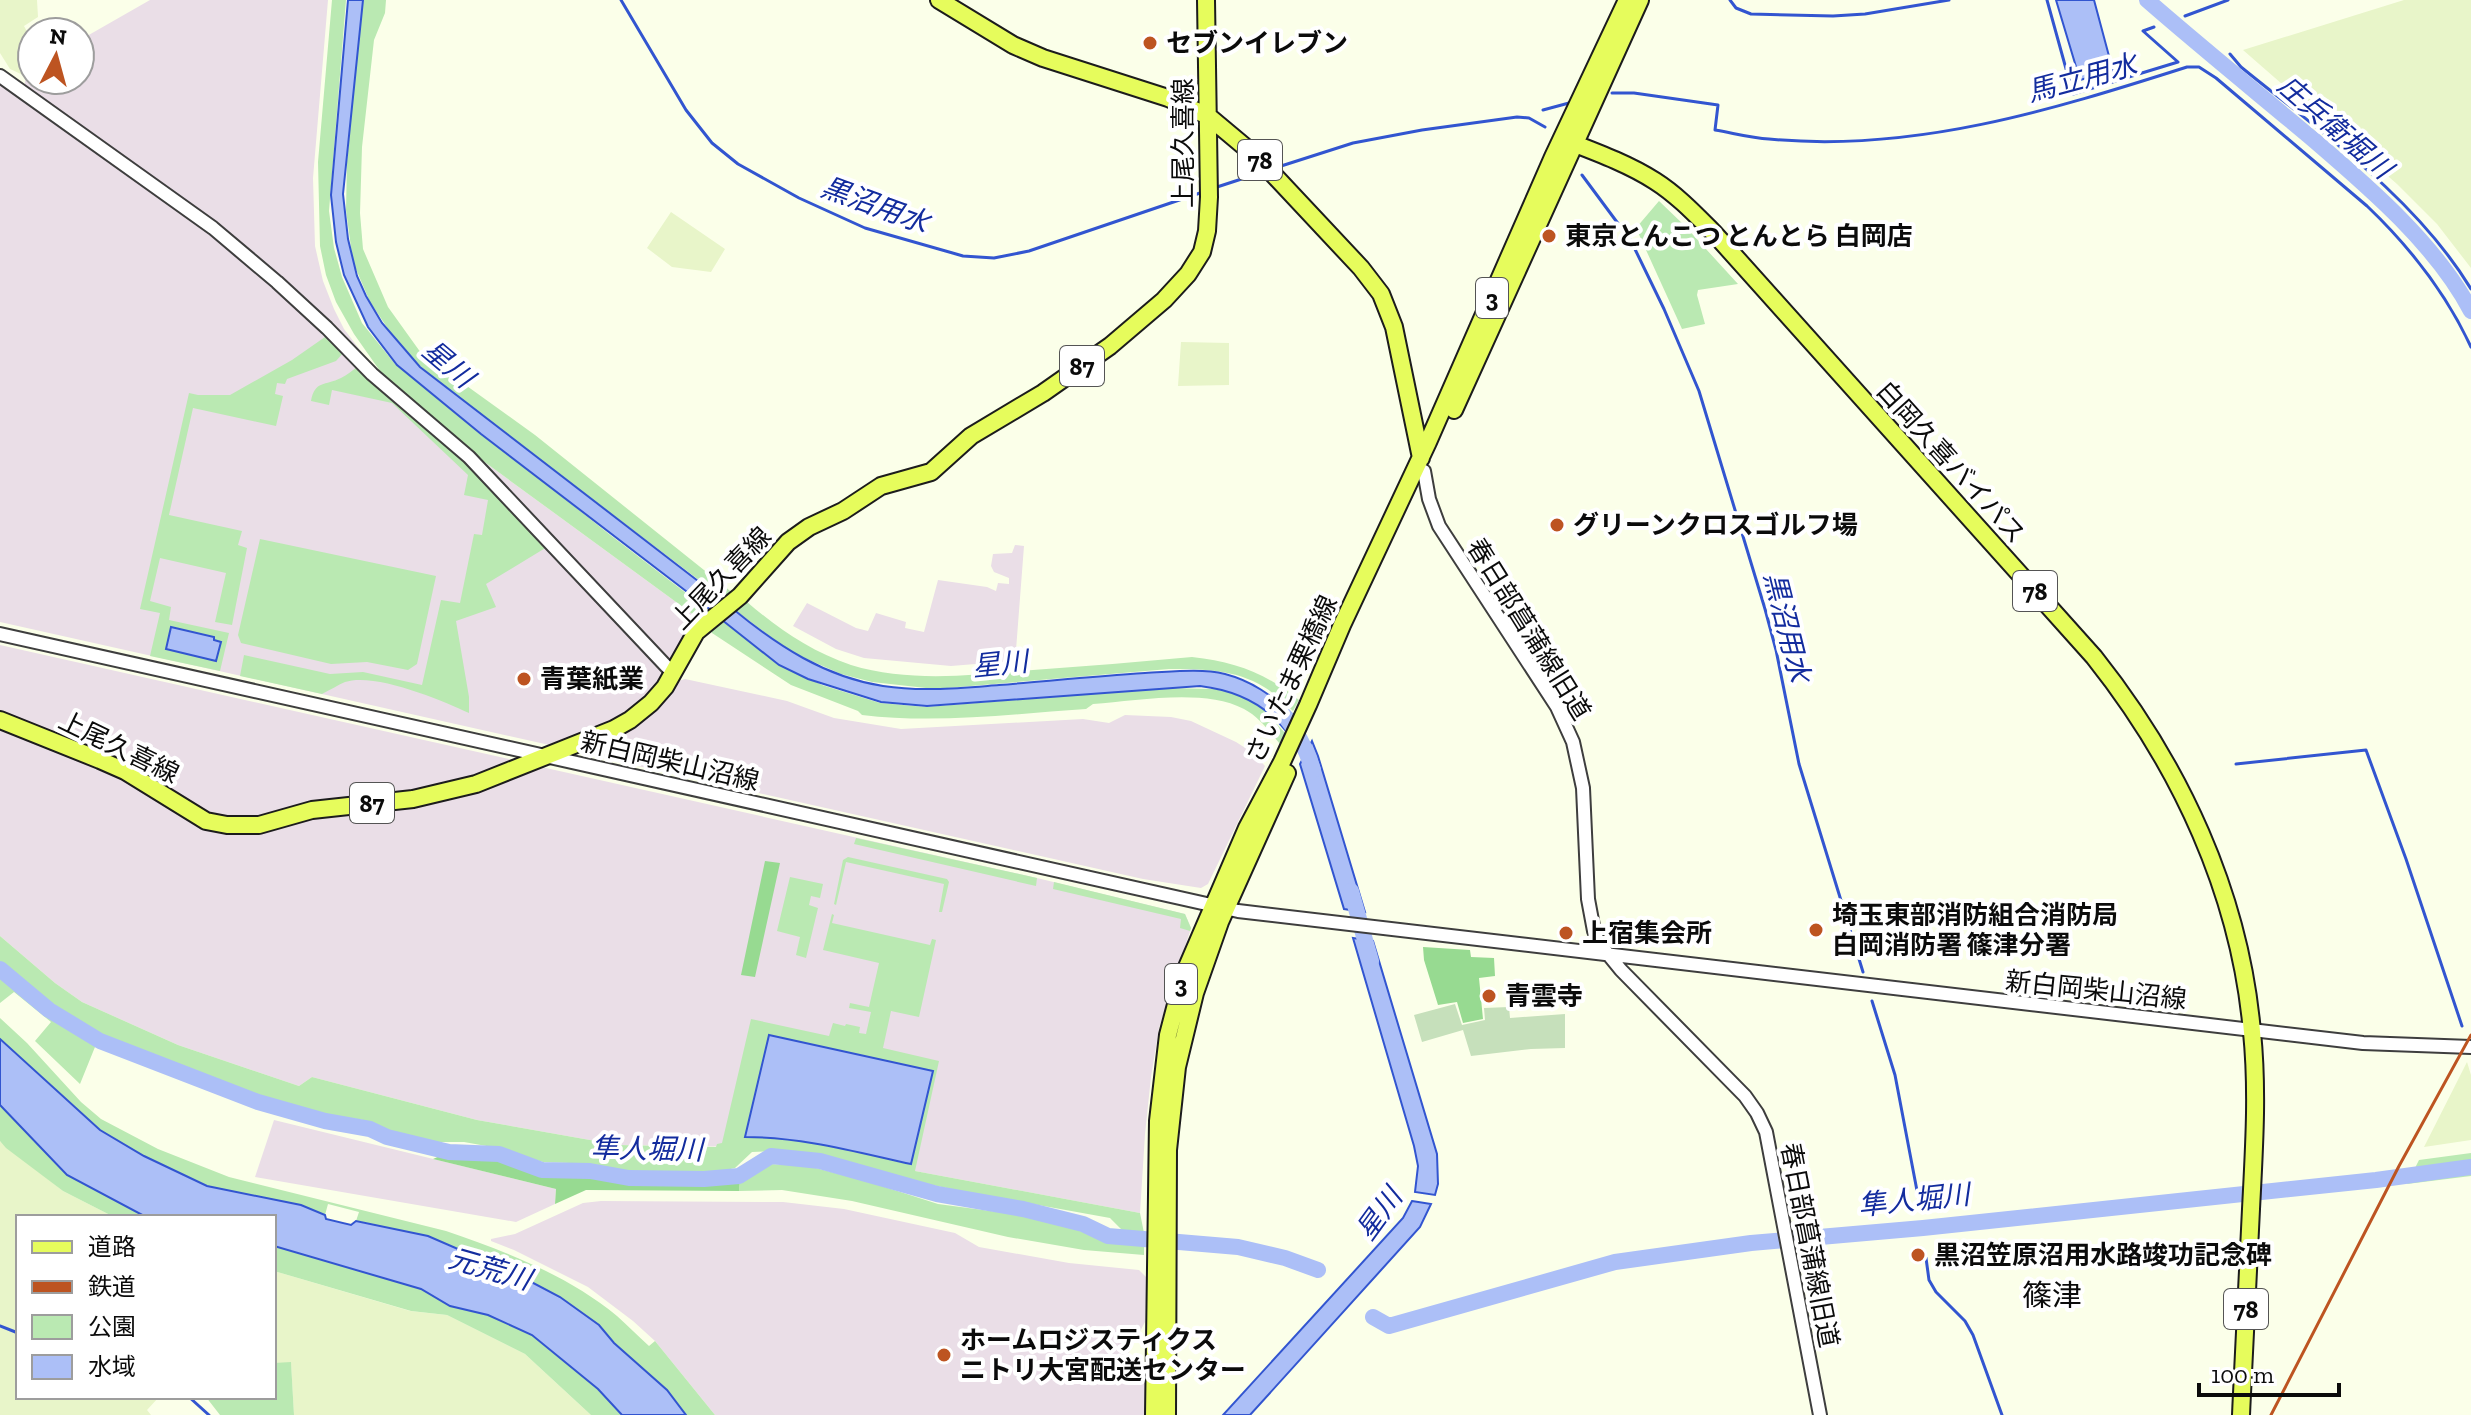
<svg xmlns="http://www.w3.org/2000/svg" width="2471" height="1415" viewBox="0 0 2471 1415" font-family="'Zilla Slab','Noto Sans JP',serif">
  <rect width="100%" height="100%" fill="#fbffe9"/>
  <path fill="#eadee7" d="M150,0H328L313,178L315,246L323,281L334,309L344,329L373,367L239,241L112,152L25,85V81L32,77V80H80V40Z
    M0,84L7,85L117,167L239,254L490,484L626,633L661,667L662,680L637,707L616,719L554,746L0,622Z
    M475,455L702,621L674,657L665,659Z
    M1015,545L1024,546L1016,650L1012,661L951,666L864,658L836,649L793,626L807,603L856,628L868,631L876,613L906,622L905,628L924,632L938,580L987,587L996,591L998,583L1009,584V578L994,572L991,566L993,554L1012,553Z
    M0,645L513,760L512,763L420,793L278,816L221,820L0,715Z
    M685,679L787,701L834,718L901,729L1083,719L1109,723L1125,715L1171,717L1191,721L1236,742L1253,753L1265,766L1208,884L1201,888L1143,879L593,756L590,753V744L675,682Z
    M0,728L100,766L220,832L250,834L277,829L327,812L537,766L1037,878L1185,914L1191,928L1159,1028L1151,1077L1145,1134L1140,1213L915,1171L819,1148L618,1145L477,1120L312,1077L299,1086L178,1045L82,1002L55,983L0,936Z
    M274,1120L556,1189L555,1204L516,1222L255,1177Z
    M601,1201L783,1202L844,1209L955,1233L979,1247L1069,1263L1139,1270L1147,1278L1145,1322L1126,1358L1144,1369L1146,1415H715L655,1341L633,1321L588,1287L514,1250L491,1241V1239L515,1234L583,1203Z"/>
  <path fill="#e8f5c9" d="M0,0H37L38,17L24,26L32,41V68L23,75L10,69L0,53Z
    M2404,0H2471V268L2437,224L2397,184L2243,50Z
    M671,212L725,249L711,272L672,267L647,248Z
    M1181,342L1229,343V385L1178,386Z
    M2467,1062L2471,1075V1140L2424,1147Z
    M0,1141L63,1191L114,1217H18V1397H159L147,1410L151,1415H0Z
    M274,1271L410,1311L447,1315L525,1354L591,1415H294L291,1363H274Z"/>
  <path fill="#bae9b2" d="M332,0H346L329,211L334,248L342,277L362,323L395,364L609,534L712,613L702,621L475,455L385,378L354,334L336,302L326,275L320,246L318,162Z
    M362,0H386L385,13L374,40L362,147L360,213L363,249L388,307L421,353L535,435L734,594L724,599L439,383L401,348L370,302L353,262L346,210L347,162Z
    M1659,201L1684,225L1738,284L1698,290L1697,295L1705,324L1682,329L1636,228Z
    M325,337H330L344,352L336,361L287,379L285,384L277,383L275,394L283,396L276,426L193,408L169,515L242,531L238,545L247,548L232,625L215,622L226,573L160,558L150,601L171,607L169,620L229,633L220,671L150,656L160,613L140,609L189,393L198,395H230L292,360Z
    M358,366L490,484L547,547L486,584L496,607L456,621L469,697V713C442,700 374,672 345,682C338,685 330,690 322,694L240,676L244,655L330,674L363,672L422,685L441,600L460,603L474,534L482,535L488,500L464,495L468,475L392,403L332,390L329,405L311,401C315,380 325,386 341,378C347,375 353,370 358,366Z
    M260,539L436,576L417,664L408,670L367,662L331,664L241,643L238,635Z
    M747,602C780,630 810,651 851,665C910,683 973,675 1033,670C1086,666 1139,662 1192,657C1235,662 1264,672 1299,700L1293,711C1284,703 1274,693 1264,687C1235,669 1201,669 1169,669L935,689L872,682L841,674L791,652L735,610Z
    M723,621L781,664L822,685L880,703L926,707L1166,688L1215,689L1241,695L1263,709L1285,733L1280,744C1269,731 1259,717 1244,709C1204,688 1137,701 1093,704L1086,709C1012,714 936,724 862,715L858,711L791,685L712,633L711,630Z
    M856,838L1037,878L1036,886L854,844Z
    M848,857L947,879L949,882L942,912H939L944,884L846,862L836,905L834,904L843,860Z
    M790,877L823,884L820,898L811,896L809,905L818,908L806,958L796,955L800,937L777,931Z
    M1054,882L1185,914L1191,928L1190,931L1180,928L1181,919L1053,889Z
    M832,914L834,915L832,923L930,945L932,939L936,940L919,1017L891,1011L883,1048L939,1061L915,1171L1140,1213L1144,1233L1122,1230L1110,1218C1041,1205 972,1194 903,1179C847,1168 812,1148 752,1152L735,1168L708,1174L642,1173L569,1163L543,1162L492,1147L464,1142H425L393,1135L363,1120L313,1112L189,1073L83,1026L51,1006L0,963V936L55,983L82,1002L178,1045L299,1086L312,1077L477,1120L618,1145L716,1147L717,1144L722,1143L751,1019L829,1036L833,1023L845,1026L846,1024L860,1027L859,1033L866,1034L871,1012L849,1008L850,1003L869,1007L879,963L823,950Z
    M0,977L18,989L56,1021L97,1042L80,1084L35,1041L51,1022L14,992L0,1003Z
    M0,1018L27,1043L81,1102L101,1119L158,1149L229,1177L446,1231C505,1251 569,1276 617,1316C628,1326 638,1336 649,1346L655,1341L715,1415H686L667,1390L614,1343L599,1325L560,1297L520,1276L428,1236L356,1221L359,1212L328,1204L325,1215L301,1205L207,1186L144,1156L100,1130L0,1039Z
    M0,1105L67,1175L146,1217H114L63,1191L6,1148L0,1141Z
    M2471,1153V1176L2407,1184L2419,1160Z
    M770,1164L808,1166L866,1181L938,1204L1013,1214L1069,1227L1106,1240L1144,1243V1255L1084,1250L1008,1237L852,1201L782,1190L739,1191L740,1179Z
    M274,1246L421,1289L450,1306L488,1315L532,1335L598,1389L622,1415H591L525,1354L447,1315L411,1311L274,1271Z
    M291,1362L294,1415H220L206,1397H274V1363Z"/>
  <path fill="#97da91" d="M765,861L780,863L755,977L741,975Z
    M1423,947L1470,950L1471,957L1494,958L1495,976L1479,978L1483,1019L1463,1023L1457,1002L1438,1005L1424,960Z
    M442,1155L499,1157L544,1176L599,1175L627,1182L710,1184L740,1179L739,1191L586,1190L555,1204L556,1189L433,1159Z"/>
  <path fill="#c6e0bb" d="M1455,1004L1462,1025L1485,1020L1484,1008L1509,1007L1510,1018L1565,1014V1048L1531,1049L1471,1056L1463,1030L1422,1042L1414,1015Z"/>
  <path fill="#acbff7" stroke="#3255d0" stroke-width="2" d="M348,0H363L343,194L348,239L357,276L366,296L382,323L420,367L724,601L712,611L481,434L397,365L368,327L344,275L336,242L331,195Z
    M2056,0H2094L2113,71L2080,80Z
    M733,609C778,646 825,677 883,686C922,692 960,688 999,685C1048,681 1097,676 1145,673C1170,672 1200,668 1225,674C1252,681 1271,695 1292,714L1285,730C1264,703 1233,690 1200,686L927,706L881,702L808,679L779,665L722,620Z
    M171,627L214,637V640L221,642L216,661L166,649Z
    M1312,741L1318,756L1365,912L1344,909L1300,764Z
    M1353,938L1373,941L1437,1154L1438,1184L1435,1195L1415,1192L1418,1166L1414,1146Z
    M769,1035L933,1071L911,1164C856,1152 802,1137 745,1137Z
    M0,1039L100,1130L144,1156L207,1186L301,1205L325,1215L326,1219L351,1225L356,1221L428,1236L520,1276L560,1297L599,1325L614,1343L667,1390L686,1415H622L598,1389L532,1335L488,1315L450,1306L421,1289L274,1246V1217H146L67,1175L0,1105Z
    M1412,1201L1431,1204L1420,1227L1250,1415H1223L1403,1218Z"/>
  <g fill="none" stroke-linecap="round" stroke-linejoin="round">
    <path stroke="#3255d0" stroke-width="3" d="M621,0L686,110L712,143L738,164L799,198L865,228L963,256L994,258L1029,251L1200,193
      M1730,0L1736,8L1751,14L1833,16L1865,14L1949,0
      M2047,0L2073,94L2178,62L2143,31L2154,27
      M2185,16L2228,0
      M2230,54L2241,67C2322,133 2416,198 2471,289
      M1612,93H1634L1718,105L1715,130C1733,133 1751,138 1769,139C1913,153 2052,110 2187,67H2199L2216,78L2367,206C2410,247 2446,293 2471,347
      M1543,110L1569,103
      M1278,167L1353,143L1422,130L1517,117L1529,118L1545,127
      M1582,175L1631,241L1664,309L1699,391L1765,609L1776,650L1799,764L1863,972
      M1217,187L1260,173
      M2236,764L2366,750L2406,859L2462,1026
      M1872,1001L1895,1075L1918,1196
      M1926,1258L1929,1280L1936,1292L1965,1321L1973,1335L2002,1415
      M0,1326L18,1333
      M189,1397L209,1415"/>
    <path stroke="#acbff7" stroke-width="16" d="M2147,0C2202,48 2259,94 2315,141C2371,189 2437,246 2471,311
      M1274,705C1293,722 1305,746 1313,770
      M1351,891L1371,961
      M0,969L49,1010L100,1041L258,1102L325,1121L370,1129L387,1137L449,1152L499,1154L542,1170L590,1171L629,1178L704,1179L739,1176L771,1156L820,1161L937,1194L1023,1209L1083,1224L1108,1236L1238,1247L1285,1258L1318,1270
      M1373,1317L1389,1326L1615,1262L1751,1243L1923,1228L2376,1180L2471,1167"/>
    <g stroke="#3e3e3e" stroke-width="16">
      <path id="minor" d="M0,76L213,228L277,282L327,328L372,374L469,457L667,667L673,670
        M1424,471L1429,499L1439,526L1557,707L1573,742L1583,788L1588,899L1594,931L1599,943L1621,970L1745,1096L1757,1113L1766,1132L1820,1415
        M0,634L1238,911L2363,1043L2471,1047"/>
    </g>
    <g stroke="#1c1c1c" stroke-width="20">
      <path id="major" d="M939,0L1013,45L1043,58L1168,98L1208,116L1257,157L1361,268L1381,294L1394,327L1421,458
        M1562,139C1593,151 1627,163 1655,181C1677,195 1695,214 1713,232L2094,657C2180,765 2240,894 2252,1032C2258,1091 2254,1150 2251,1209C2248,1277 2244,1346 2241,1415
        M1454,410L1640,0
        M0,720L100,760L125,771L206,821L227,825H259L312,810L413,799L476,784L614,729L630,720L651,703L665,687L696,632L740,596L788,542L809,527L843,511L881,486L931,472L971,436L1043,393L1110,346L1164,300L1188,274L1202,252L1207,231L1209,197L1206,0
        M1154,1415L1158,1121L1168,1035L1184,974L1247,828L1282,762L1308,705L1342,625L1428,442L1553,157L1627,0
        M1167,1415L1168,1150L1177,1067L1195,993L1220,922L1287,773"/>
    </g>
    <use href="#minor" stroke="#fff" stroke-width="12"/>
    <use href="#major" stroke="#e6fc5c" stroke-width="16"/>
    <path stroke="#bd5421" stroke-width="3" d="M2271,1415L2399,1166L2471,1035"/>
  </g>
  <g fill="#bd5421" stroke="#fff" stroke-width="3">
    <circle cx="1150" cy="43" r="8"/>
    <circle cx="1549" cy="236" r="8"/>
    <circle cx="1557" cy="525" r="8"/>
    <circle cx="524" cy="679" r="8"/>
    <circle cx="1816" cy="930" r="8"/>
    <circle cx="1566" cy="933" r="8"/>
    <circle cx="1489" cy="996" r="8"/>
    <circle cx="1918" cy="1255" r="8"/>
    <circle cx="944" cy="1355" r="8"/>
  </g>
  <g text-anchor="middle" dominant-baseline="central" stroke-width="8" stroke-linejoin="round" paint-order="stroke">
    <g fill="#fff" stroke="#545454" stroke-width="2">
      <rect x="1238" y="140" width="44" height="40" rx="6"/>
      <rect x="1476" y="278" width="32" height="40" rx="6"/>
      <rect x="1060" y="346" width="44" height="40" rx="6"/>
      <rect x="2013" y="571" width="44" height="40" rx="6"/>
      <rect x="350" y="783" width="44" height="40" rx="6"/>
      <rect x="1165" y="964" width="32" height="40" rx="6"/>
      <rect x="2224" y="1289" width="44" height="40" rx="6"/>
    </g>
    <g font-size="24" font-weight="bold" fill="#0b0b0b">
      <text x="1260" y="160">78</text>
      <text x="1492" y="298">3</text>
      <text x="1082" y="366">87</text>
      <text x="2035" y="591">78</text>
      <text x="372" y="803">87</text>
      <text x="1181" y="984">3</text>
      <text x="2246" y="1309">78</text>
    </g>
    <g font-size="26" font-weight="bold" fill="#0b0b0b" stroke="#fff" text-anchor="start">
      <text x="1166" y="43">セブンイレブン</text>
      <text x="1565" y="236">東京とんこつ とんとら 白岡店</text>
      <text x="1573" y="525">グリーンクロスゴルフ場</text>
      <text x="540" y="679">青葉紙業</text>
      <text x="1832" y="915">埼玉東部消防組合消防局<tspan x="1832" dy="30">白岡消防署 篠津分署</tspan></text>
      <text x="1582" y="933">上宿集会所</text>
      <text x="1505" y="996">青雲寺</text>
      <text x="1934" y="1255">黒沼笠原沼用水路竣功記念碑</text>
      <text x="960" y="1340">ホームロジスティクス<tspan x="960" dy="30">ニトリ大宮配送センター</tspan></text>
    </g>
    <g font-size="26" fill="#0b0b0b" stroke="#fff">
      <text transform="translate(1183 143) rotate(-90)">上尾久喜線</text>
      <text transform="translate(1951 462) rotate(48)">白岡久喜バイパス</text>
      <text transform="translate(721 578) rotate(-46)">上尾久喜線</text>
      <text transform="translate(1529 629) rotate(58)">春日部菖蒲線旧道</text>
      <text transform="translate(1291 679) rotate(-65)">さいたま栗橋線</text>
      <text transform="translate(119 747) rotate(26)">上尾久喜線</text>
      <text transform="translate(670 761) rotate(13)">新白岡柴山沼線</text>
      <text transform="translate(2096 990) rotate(6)">新白岡柴山沼線</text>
      <text transform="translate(1810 1245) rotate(79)">春日部菖蒲線旧道</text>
    </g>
    <g font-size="28" font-style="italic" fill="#132c9e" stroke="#fff">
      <text transform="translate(2082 78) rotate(-15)">馬立用水</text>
      <text transform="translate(2335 127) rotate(41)">庄兵衛堀川</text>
      <text transform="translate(875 205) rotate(20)">黒沼用水</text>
      <text transform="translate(448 364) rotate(40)">星川</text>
      <text transform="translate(1787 627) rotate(76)">黒沼用水</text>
      <text transform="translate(1000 664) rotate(-6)">星川</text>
      <text transform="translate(647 1149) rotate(1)">隼人堀川</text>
      <text transform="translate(1914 1200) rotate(-6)">隼人堀川</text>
      <text transform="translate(1379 1214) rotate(-54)">星川</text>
      <text transform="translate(490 1269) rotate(16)">元荒川</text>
    </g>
    <g font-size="30" fill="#0b0b0b" stroke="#fff">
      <text x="2052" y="1296">篠津</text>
    </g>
  </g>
  <rect x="16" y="1215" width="260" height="184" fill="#ffffff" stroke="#9d9d9d" stroke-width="2"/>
  <rect x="32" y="1241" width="40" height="12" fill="#e6fc5c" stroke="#9d9d9d" stroke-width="2"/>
  <text x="88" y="1255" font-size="24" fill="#0b0b0b">道路</text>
  <rect x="32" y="1281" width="40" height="12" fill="#bd5421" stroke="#9d9d9d" stroke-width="2"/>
  <text x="88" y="1295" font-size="24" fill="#0b0b0b">鉄道</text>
  <rect x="32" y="1315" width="40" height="24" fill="#bae9b2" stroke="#9d9d9d" stroke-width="2"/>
  <text x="88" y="1335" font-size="24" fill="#0b0b0b">公園</text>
  <rect x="32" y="1355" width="40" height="24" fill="#acbff7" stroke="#9d9d9d" stroke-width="2"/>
  <text x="88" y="1375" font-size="24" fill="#0b0b0b">水域</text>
  <g transform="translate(56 56) rotate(6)"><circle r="38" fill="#ffffff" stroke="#9d9d9d" stroke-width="2"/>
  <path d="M0-6L14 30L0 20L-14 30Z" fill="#bd5421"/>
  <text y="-12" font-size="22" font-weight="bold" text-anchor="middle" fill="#0b0b0b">N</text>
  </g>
  <path d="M2199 1383v12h140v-12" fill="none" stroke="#0b0b0b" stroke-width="4"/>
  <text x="2211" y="1383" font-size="24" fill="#0b0b0b" stroke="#ffffff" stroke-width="6" paint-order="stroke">100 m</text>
</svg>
